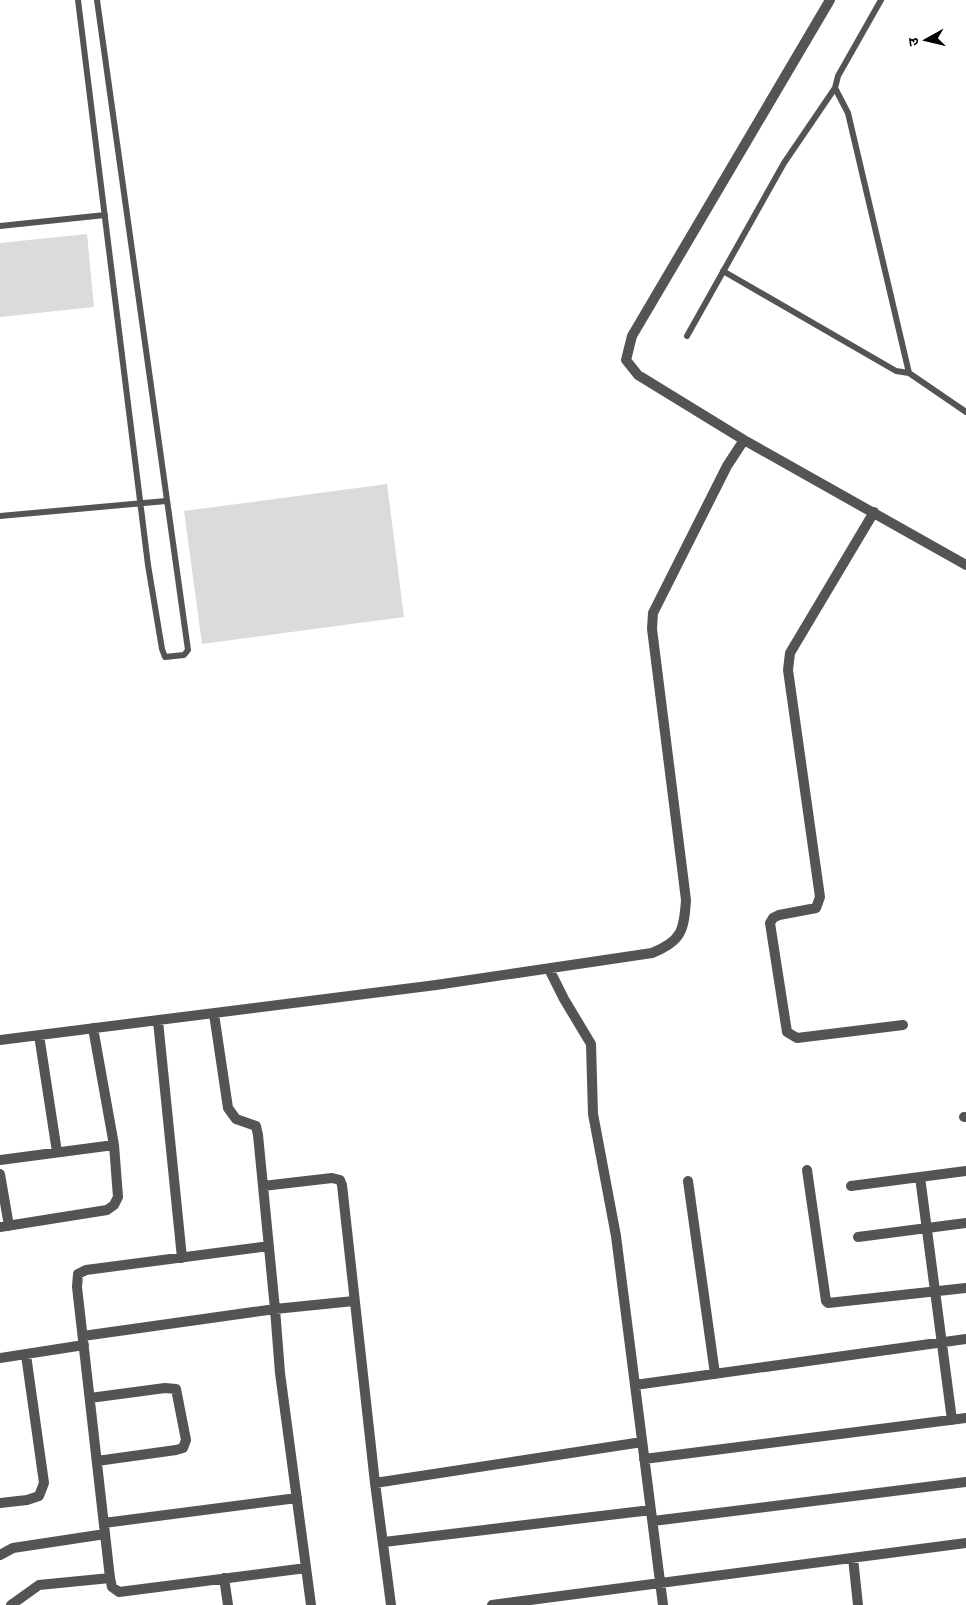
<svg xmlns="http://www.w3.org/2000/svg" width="966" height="1605" viewBox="0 0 966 1605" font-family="'Nunito Sans','Noto Sans Devanagari',sans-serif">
  <rect width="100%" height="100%" fill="#fff"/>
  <path fill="#dbdbdb" d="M87,234L94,307L0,317V243Z
    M387,484L404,617L202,644L184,511Z"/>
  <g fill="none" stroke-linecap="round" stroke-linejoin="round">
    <path stroke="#545454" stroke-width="6" d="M78,0L148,565L162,649L165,657L184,655L188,650L97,0
      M835,88L848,113L909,373
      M0,226L105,215
      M723,271L896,371L909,373L966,412
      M687,336L784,163L835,88L838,76L881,0
      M0,516L166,501"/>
    <path stroke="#545454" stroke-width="10" d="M830,0L632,336L626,360L638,375L744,440L966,565
      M874,512L790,653L788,670L820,897L816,908L779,915L773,918L770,923L787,1032L797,1038L903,1025
      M549,969L564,999L591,1044L593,1114L616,1236L663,1605
      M214,1014L228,1108L236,1119L256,1126L258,1135L275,1309L354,1301
      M158,1021L182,1258
      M39,1035L57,1152
      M0,1040L436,985L652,953C682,941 684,930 686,900L652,629L653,613L727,466L744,440
      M964,1117H966
      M0,1160L114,1145
      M807,1170L826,1301L828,1303L966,1288
      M0,1174L9,1226
      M920,1177L952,1420
      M688,1181L715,1374
      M263,1186L332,1178L340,1180L342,1185L375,1483L391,1605
      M851,1186L966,1171
      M0,1227L107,1210L114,1205L118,1197L114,1145L93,1028
      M858,1237L966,1223
      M269,1246L86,1270L78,1274L77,1287L110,1578L112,1587L119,1592L306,1568
      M83,1336L275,1309L280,1373L311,1605
      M0,1358L84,1345
      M635,1385L966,1339
      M90,1398L165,1388L176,1389L186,1440L183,1448L176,1450L97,1461
      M644,1459L966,1418
      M375,1483L642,1442
      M0,1503L27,1500L39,1496L44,1483L26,1355
      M653,1521L966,1482
      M104,1523L297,1498
      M384,1542L651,1510
      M0,1555L13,1548L105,1534
      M853,1558L858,1605
      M224,1578L228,1605
      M11,1605L39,1585L110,1578
      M492,1605L966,1543"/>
  </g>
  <g transform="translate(926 40) rotate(262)" stroke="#ffffff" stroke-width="4" paint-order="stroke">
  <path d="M0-4L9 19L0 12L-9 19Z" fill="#000000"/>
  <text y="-8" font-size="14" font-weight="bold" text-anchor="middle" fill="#000000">उ</text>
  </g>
</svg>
